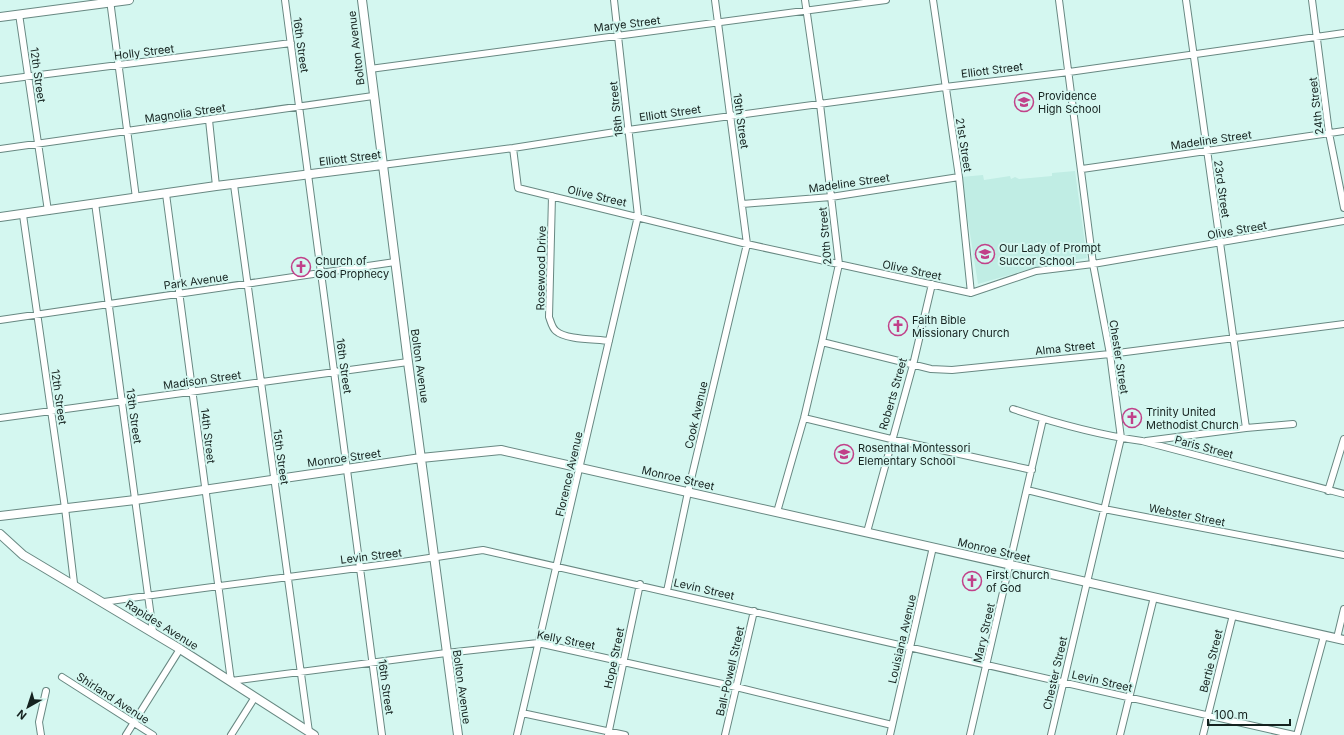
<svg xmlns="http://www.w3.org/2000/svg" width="1344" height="735" viewBox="0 0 1344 735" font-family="Inter,sans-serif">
  <rect width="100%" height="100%" fill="#d4f7f0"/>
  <path fill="#c0ede4" d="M1075,171L1087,258L1037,267L978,284L961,177L983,175L984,180L1010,176L1011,179L1015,177L1019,179L1052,176V173Z"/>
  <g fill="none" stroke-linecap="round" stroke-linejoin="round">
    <g stroke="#688882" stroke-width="8">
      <path id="minor" d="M110,0L136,198
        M285,0L382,735
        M933,0L959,177L971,293
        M1186,0L1246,428
        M1312,0L1329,133L1344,208
        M19,14L48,211
        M370,69L886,0
        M0,80L291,43
        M209,120L216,186
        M513,148L518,188L747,244L971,293L1036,271L1093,264L1344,221
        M0,149L373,96
        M382,165L513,148L628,130L945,87L1069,72L1344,33
        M1082,169L1344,131
        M234,185L309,732
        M166,194L231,681L446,653L538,643L736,687L892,725
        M552,196L549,317C551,322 552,328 556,331C566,340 596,339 609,341
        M95,203L153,632
        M742,204L831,197L959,177
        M23,215L65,508L74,583
        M0,320L395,262
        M822,342L931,369L952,370L1110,354L1344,324
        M1013,409C1055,423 1098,435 1142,441L1344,494
        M0,418L408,362
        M804,418L891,439L1032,470
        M1146,441L1246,428L1293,424
        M1027,490L1104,509L1344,555
        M1328,491L1344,439
        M777,512L804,418L822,342L839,264L820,104L805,0
        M867,532L913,365L932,284
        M667,591L688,492L747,244L715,0
        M104,602C230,583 357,570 483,550L1294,735
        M1337,638L1344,609
        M62,677L153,735
        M522,713L625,735
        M41,735L39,722L46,691
        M126,735L180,649
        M231,735L255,697
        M517,735L638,216L614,0
        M608,735L640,584
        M725,735L754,611
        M890,735L933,547
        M970,735L1043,419
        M1051,735L1121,438L1110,354L1093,264L1059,0
        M1120,735L1154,597
        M1203,735L1233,615
        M1297,735L1324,636"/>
    </g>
    <g stroke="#688882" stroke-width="10">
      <path id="major" d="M362,0L408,362L458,735
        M0,17L129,0
        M0,217L216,186L382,165
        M0,516L135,500L421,458L501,450L1344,640
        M0,534L23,555L180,649L314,735"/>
    </g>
    <use href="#minor" stroke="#fff" stroke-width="6"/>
    <use href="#major" stroke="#fff" stroke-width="8"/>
  </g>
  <defs>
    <g id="school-ring" transform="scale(1)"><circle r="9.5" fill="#d4f7f0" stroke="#c14089" stroke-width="1.5"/><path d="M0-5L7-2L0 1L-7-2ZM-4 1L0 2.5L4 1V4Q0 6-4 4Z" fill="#c14089"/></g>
    <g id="church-ring" transform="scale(1)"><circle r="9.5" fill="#d4f7f0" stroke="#c14089" stroke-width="1.5"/><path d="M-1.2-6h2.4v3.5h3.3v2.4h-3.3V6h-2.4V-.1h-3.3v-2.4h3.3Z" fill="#c14089"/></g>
  </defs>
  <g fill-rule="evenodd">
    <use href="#school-ring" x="1024" y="102"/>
    <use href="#school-ring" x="985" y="254"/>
    <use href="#church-ring" x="301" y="267"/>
    <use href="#church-ring" x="898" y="326"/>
    <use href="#church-ring" x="1132" y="418"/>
    <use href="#school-ring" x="844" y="454"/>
    <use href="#church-ring" x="972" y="581"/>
  </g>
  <g text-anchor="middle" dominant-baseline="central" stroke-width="4" stroke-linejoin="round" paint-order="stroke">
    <g font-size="11" fill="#15221f" stroke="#d4f7f0">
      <text transform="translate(627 24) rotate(-7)">Marye Street</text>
      <text transform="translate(301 45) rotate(82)">16th Street</text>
      <text transform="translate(356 48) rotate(-97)">Bolton Avenue</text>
      <text transform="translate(144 52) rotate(-7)">Holly Street</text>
      <text transform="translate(992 70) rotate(-7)">Elliott Street</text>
      <text transform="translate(38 75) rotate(82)">12th Street</text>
      <text transform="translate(1316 106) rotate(-97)">24th Street</text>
      <text transform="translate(616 109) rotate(-96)">18th Street</text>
      <text transform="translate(185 113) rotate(-8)">Magnolia Street</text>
      <text transform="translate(670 113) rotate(-8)">Elliott Street</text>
      <text transform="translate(741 121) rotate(82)">19th Street</text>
      <text transform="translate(1211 140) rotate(-8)">Madeline Street</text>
      <text transform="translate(964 145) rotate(81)">21st Street</text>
      <text transform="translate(350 158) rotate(-7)">Elliott Street</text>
      <text transform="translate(849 183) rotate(-8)">Madeline Street</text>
      <text transform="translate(1222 189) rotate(82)">23rd Street</text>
      <text transform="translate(597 196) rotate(13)">Olive Street</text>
      <text transform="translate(1237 230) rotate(-10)">Olive Street</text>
      <text transform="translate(825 236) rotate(-95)">20th Street</text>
      <text transform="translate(541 268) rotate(-89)">Rosewood Drive</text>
      <text transform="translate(912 270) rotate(12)">Olive Street</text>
      <text transform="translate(196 281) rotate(-8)">Park Avenue</text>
      <text transform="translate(1065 348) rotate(-6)">Alma Street</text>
      <text transform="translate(1119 357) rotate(81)">Chester Street</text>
      <text transform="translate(344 366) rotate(82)">16th Street</text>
      <text transform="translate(420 366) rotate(82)">Bolton Avenue</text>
      <text transform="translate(202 380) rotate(-8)">Madison Street</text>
      <text transform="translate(893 394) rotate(-74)">Roberts Street</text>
      <text transform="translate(59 397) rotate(82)">12th Street</text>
      <text transform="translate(696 415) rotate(-77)">Cook Avenue</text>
      <text transform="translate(134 416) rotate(82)">13th Street</text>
      <text transform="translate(208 436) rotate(83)">14th Street</text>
      <text transform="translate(1204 447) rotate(15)">Paris Street</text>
      <text transform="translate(281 457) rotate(82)">15th Street</text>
      <text transform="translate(344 458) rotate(-8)">Monroe Street</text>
      <text transform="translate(569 474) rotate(-77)">Florence Avenue</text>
      <text transform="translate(678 478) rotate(13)">Monroe Street</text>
      <text transform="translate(1187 515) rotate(11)">Webster Street</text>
      <text transform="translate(994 550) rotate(13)">Monroe Street</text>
      <text transform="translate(371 556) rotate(-7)">Levin Street</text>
      <text transform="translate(704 589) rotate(13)">Levin Street</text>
      <text transform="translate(162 625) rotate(32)">Rapides Avenue</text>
      <text transform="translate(984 633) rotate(-77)">Mary Street</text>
      <text transform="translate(902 639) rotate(-77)">Louisiana Avenue</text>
      <text transform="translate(566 640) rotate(11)">Kelly Street</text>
      <text transform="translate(614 658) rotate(-78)">Hope Street</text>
      <text transform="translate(1211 661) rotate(-76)">Bertie Street</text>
      <text transform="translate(730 671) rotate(-77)">Ball-Powell Street</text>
      <text transform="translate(1055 673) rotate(-77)">Chester Street</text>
      <text transform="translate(1102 681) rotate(13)">Levin Street</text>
      <text transform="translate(386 687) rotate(82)">16th Street</text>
      <text transform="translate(462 687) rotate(82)">Bolton Avenue</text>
      <text transform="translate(113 698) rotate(33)">Shirland Avenue</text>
    </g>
    <g font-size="11" fill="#15221f" stroke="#d4f7f0" text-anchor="start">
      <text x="1038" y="96">Providence<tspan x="1038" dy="13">High School</tspan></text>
      <text x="999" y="248">Our Lady of Prompt<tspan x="999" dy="13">Succor School</tspan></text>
      <text x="315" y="261">Church of<tspan x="315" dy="13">God Prophecy</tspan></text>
      <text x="912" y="320">Faith Bible<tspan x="912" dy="13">Missionary Church</tspan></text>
      <text x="1146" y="412">Trinity United<tspan x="1146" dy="13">Methodist Church</tspan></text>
      <text x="858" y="448">Rosenthal Montessori<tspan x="858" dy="13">Elementary School</tspan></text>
      <text x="986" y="575">First Church<tspan x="986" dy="13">of God</tspan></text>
    </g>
  </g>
  <g transform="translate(28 707) rotate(219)" stroke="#d4f7f0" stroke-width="3" paint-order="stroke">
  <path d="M0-3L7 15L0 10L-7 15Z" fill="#15221f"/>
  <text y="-6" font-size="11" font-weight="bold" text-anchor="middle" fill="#15221f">N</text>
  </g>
  <path d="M1208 719v6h82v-6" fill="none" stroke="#15221f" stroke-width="2"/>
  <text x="1214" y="719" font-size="12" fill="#15221f" stroke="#d4f7f0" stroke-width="3" paint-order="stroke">100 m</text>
</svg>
